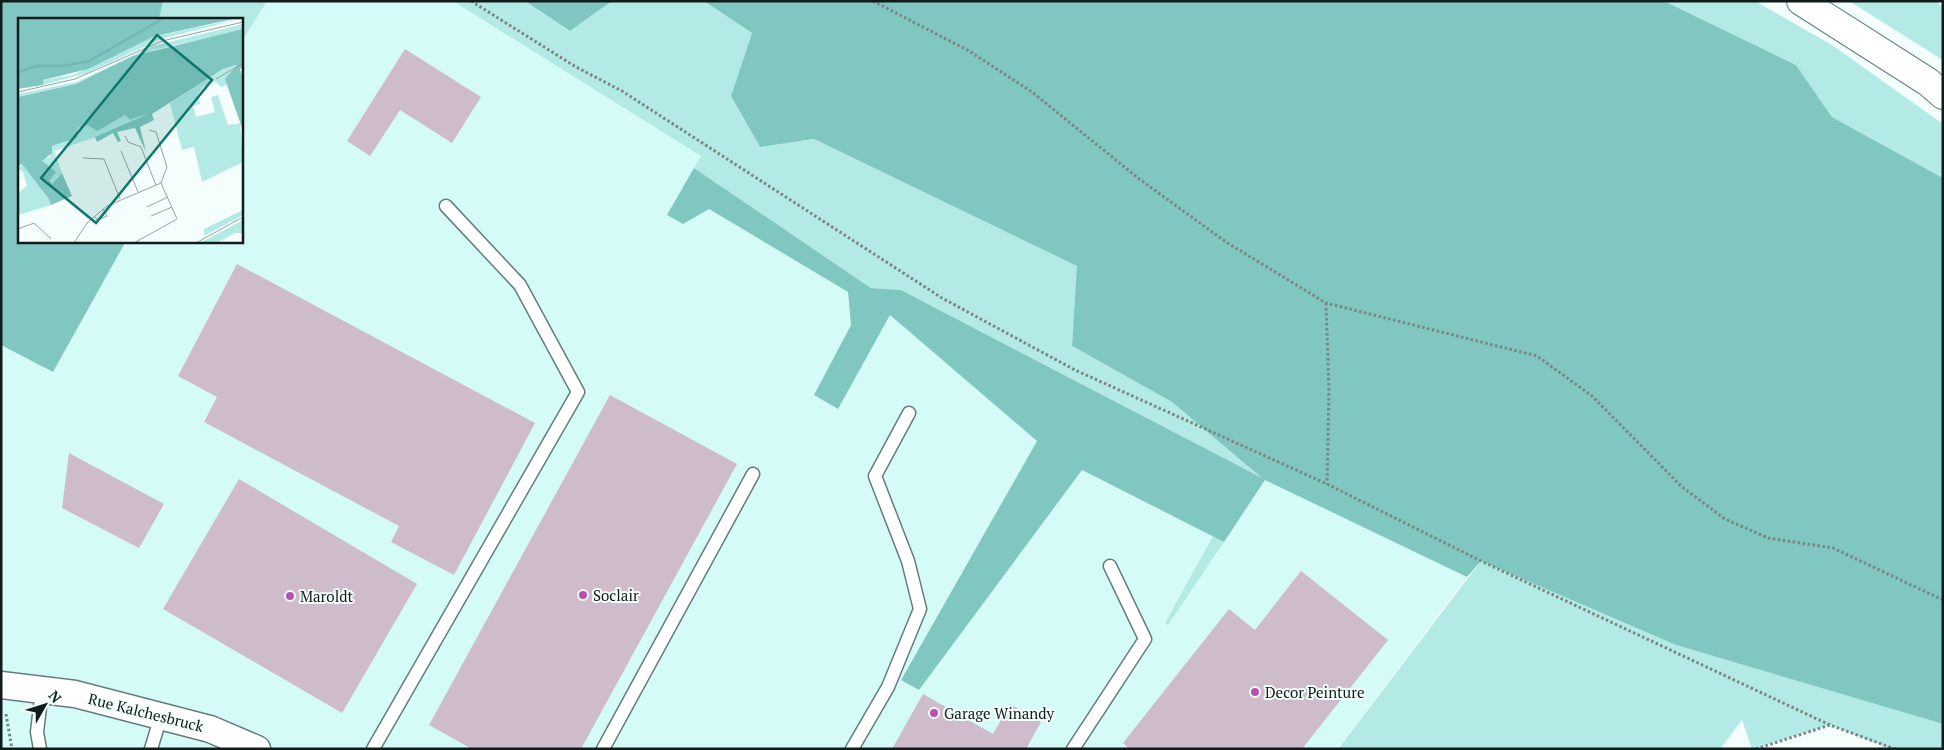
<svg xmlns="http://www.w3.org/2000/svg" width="1944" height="750" viewBox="0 0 1944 750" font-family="'PT Serif',serif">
  <rect width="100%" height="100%" fill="#f3fefd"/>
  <path fill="#d4fbf7" d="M267,1H453L701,156L668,215L683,224L709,209L848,292L851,325L814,395L838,408L890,315L1037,441L901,679L919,690L1081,470L1213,536L1165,623L1168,625L1265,480L1467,577L1337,749H1V345L53,372L126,241H241V43Z"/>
  <path fill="#b3eae5" d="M163,1H267L241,43V19H159Z
    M453,1H525L570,31L612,1H704L752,33L731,96L760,147L814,139L1078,266L1072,346L1172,402L1265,480L901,290L871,288L694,168L701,156Z
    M1664,1H1755L1832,45L1943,124V178L1832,117L1796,65Z
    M1849,1H1936L1943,8V60Z
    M1213,536L1224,542L1168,625L1165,623Z
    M1481,561L1676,645L1943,724V749H1891L1830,725L1752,749L1742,720L1720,749H1338Z"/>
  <path fill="#81c7c1" d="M1,1H163L159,19H19V241H126L53,372L1,345Z
    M525,1H612L570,31Z
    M704,1H1664L1796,65L1832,117L1943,178V724L1676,645L1481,561L1467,577L1265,480L1224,542L1082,470L919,690L901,680L1037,441L890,315L838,409L814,395L851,325L848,292L709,209L683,224L667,215L694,168L871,288L901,290L1262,478L1172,402L1072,346L1077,266L814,139L760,147L731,96L752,33Z"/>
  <path fill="#cebbcb" d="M405,49L481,97L452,143L400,110L370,156L347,141Z
    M237,264L535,423L454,575L391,542L399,526L204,422L217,397L178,376Z
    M610,395L737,464L581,749H472L429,725Z
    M69,453L164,504L139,548L62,508Z
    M239,479L417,584L342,713L163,609Z
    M1301,571L1388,640L1302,749H1130L1123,743L1229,609L1255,630Z
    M923,694L993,734L1010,704L1041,722L1026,749H892Z"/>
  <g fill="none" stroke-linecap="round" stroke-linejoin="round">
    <g stroke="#647d7b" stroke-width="15">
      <path id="lane" d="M40,749L37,732L42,690
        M151,749L161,716
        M373,749L578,392L520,285L446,206
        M603,749L753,474
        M852,749L888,687L920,609L908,561L875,476L909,413
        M1073,749L1145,639L1110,566"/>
    </g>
    <g stroke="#647d7b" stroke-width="29">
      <path id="street" d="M1,685L75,694L210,729L257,749"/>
    </g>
    <g stroke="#647d7b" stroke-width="30">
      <path id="primary" d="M1801,1L1928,82L1943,95"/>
    </g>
    <path stroke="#7b8584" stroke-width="3" stroke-dasharray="2.5 2.5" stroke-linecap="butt" d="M471,1L576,67L622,91L942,298L1075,370L1327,484L1481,561L1830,725
      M873,1L969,51L1032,92L1138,178L1226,242L1326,303L1537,356L1592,396L1682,487L1725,519L1768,538L1833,548L1943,600
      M1326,303L1329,390L1327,484
      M6,714L12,749
      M1756,749L1830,725L1895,749"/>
    <use href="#lane" stroke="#fff" stroke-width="12"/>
    <use href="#street" stroke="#fff" stroke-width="26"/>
    <use href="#primary" stroke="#fff" stroke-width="28"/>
  </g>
  <g fill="#b84fb1" stroke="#f3fefd" stroke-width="2">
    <circle cx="583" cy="595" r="5"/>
    <circle cx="290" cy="596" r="5"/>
    <circle cx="1255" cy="692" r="5"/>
    <circle cx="934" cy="713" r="5"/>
  </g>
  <g text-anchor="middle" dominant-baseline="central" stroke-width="4" stroke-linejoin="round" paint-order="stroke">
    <g font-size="15" fill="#111b1a" stroke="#f3fefd" text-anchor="start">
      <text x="593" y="595">Soclair</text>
      <text x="300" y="596">Maroldt</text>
      <text x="1265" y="692">Decor Peinture</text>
      <text x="944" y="713">Garage Winandy</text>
    </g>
    <g font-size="15" fill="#111b1a" stroke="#f3fefd">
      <text transform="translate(146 712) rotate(14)">Rue Kalchesbruck</text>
    </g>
  </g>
  <g transform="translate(18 18)">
    <rect width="225" height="225" fill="#f3fefd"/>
    <path d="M225,0L143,21L69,55L25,67V62L55,57L137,18ZM225,6V12L135,32L58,66L0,79V76L59,64L135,28ZM220,47L211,66L203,69L197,63L185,69L180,76L182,86L175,88L178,99L197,94L193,79L200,77L210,107L222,105L225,144L184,164L176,129L164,132L152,85L205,51ZM134,96L96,113L36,133L44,155L34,166L30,150L23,142L32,139L34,128L59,120L60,110L70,107L82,109L107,97L112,102ZM4,146L32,181L33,187L0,197V175L9,168L5,154L0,151ZM225,192V197L186,218V211ZM225,202V215H217L198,225H182Z" fill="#b3eae5"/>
    <path d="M0,0H220L137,18L70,51L25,62V67L0,71ZM225,11V49L222,51L225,60V113L207,61L219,47L205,51L134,96L136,102L122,109L128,134L117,110L99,114L103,123L100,124L95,115L79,124L77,119L130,96L112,102L107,97L79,113L70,107L60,110L59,120L34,128V135L24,143L38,154L32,162L34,166L44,155L54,178L33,187L31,181L4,146L0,148V79L58,66L115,38Z" fill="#81c7c1"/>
    <path fill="none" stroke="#73b8b3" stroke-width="2.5" d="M0,54L18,48H45L71,43L146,0"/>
    <path fill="none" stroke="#99a3a2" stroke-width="1" d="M198,61L225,45M0,74L57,61L144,23L225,4M107,118L110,124L123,129L138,167M103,133L120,174M65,140L86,141L102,181M129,189L150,179M76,198L80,202L89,198L85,191M133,198L154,189M0,211L16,205L33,221M56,225L69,205L89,188L143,165M116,225L159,201L143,165L149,149L138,114L131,112M178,225L225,199"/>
    <path fill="#0f766e" fill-opacity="0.15" stroke="#0f766e" stroke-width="2.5" d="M139,17L194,62L78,205L23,160Z"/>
    <rect width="225" height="225" fill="none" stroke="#111b1a" stroke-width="2.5"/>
  </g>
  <rect width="1944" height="750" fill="none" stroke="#111b1a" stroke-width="5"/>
  <g transform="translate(45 705) rotate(51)" stroke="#f3fefd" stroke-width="4" paint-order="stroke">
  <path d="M0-4L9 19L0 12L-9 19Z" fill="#111b1a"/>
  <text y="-8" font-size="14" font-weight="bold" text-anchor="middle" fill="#111b1a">N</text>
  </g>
</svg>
